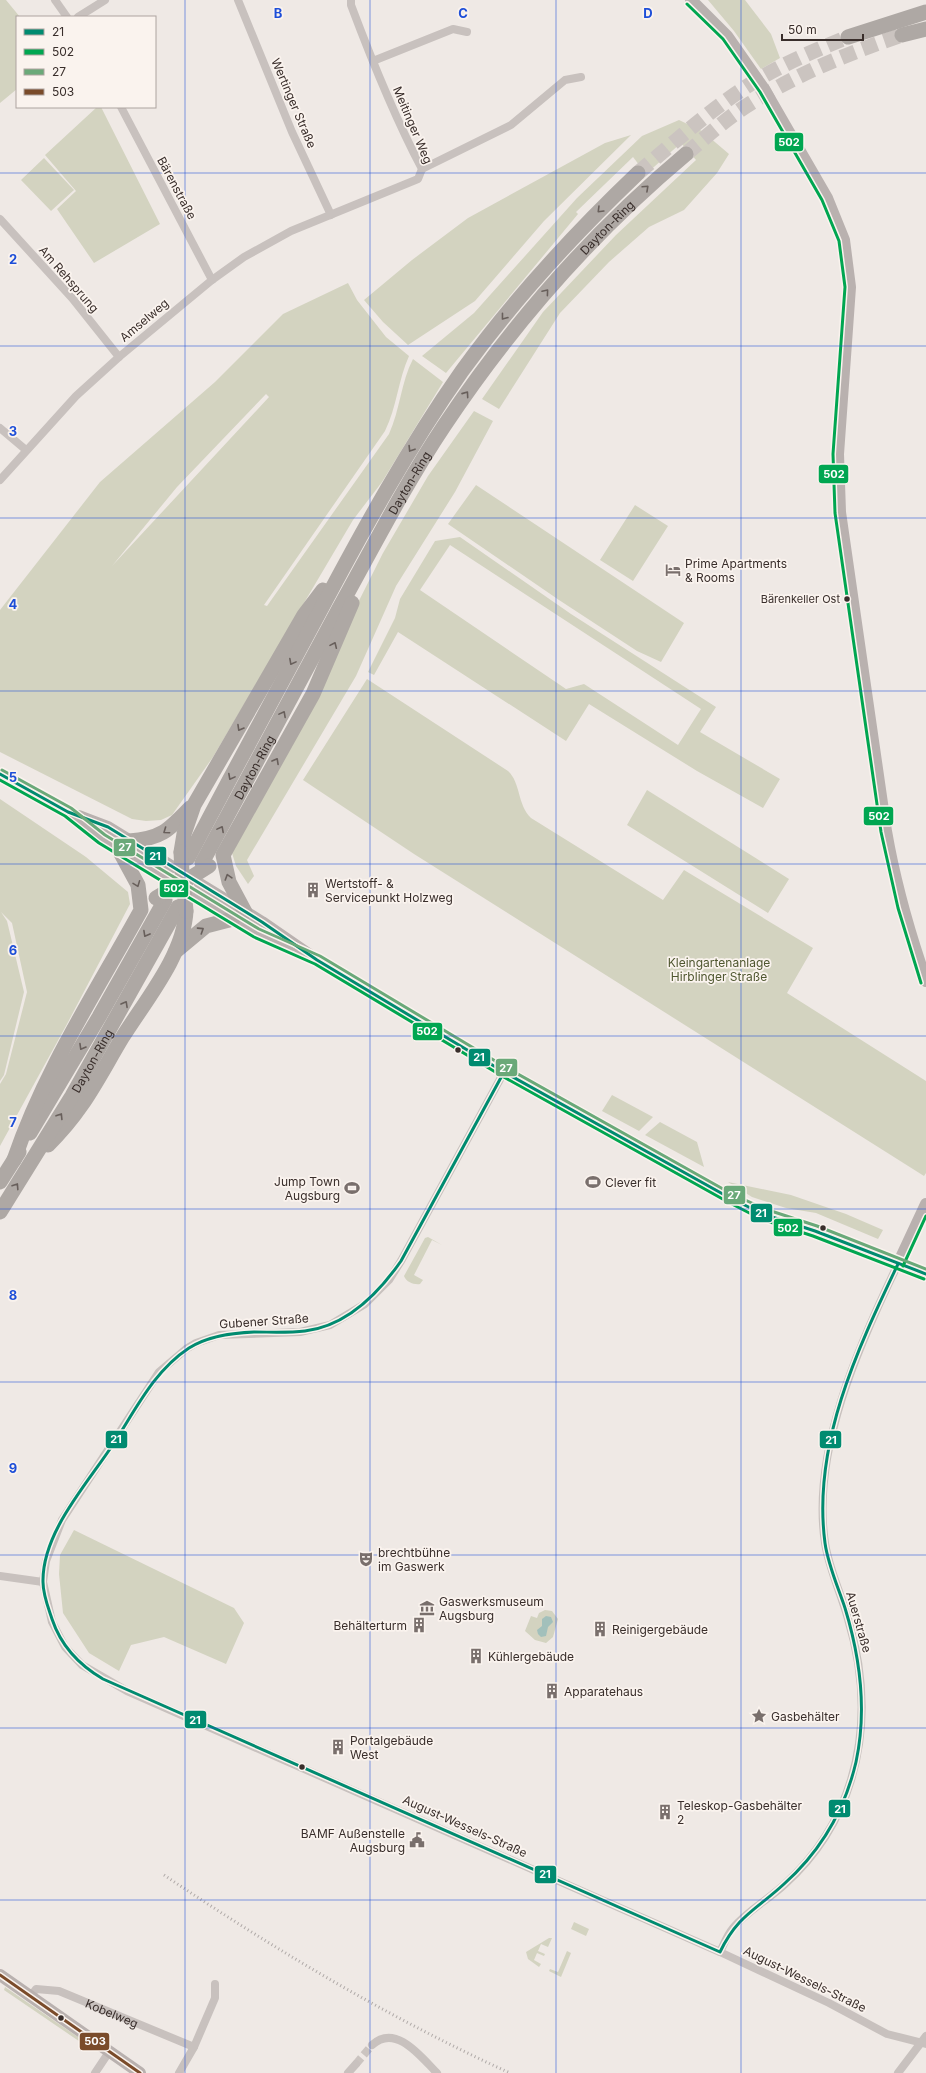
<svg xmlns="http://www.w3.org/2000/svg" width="926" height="2073" viewBox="0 0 926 2073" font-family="Inter,sans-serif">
  <rect width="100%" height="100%" fill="#efe9e5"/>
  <path fill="#d3d3c0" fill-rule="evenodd" d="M0,0H6L20,17H17V89L0,103Z
    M708,0H745L771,34L780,58L761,69L734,31Z
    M97,107H101L160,224L94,263L57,209L76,191L45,155Z
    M679,120L702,131L729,154L717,173L684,210L649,227L609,262L560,313L499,409L482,399L543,312L616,235L696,160L681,143L646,174L633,157L576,212L578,214L446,373L422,356L474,313L577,198L642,136Z
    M631,135L544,221L475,301L408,345L383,322L364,300L412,260L468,218L605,143Z
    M44,158L74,190L51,211L21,180Z
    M348,283L357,300L386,337L409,356C398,380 397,407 385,431L264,605L267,606L389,434C400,410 401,382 413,359L443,382L382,482L353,520L213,757L172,815L161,820L146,821L132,819L0,752V610L100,482L215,382L283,314ZM266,394L269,397L112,566L177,487Z
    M474,411L493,421L455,492L396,586L356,676L247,860L254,876L248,884L236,866L232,853L383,553L428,476Z
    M476,485L684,623L661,662L637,651L559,600L448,524Z
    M635,505L668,526L633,581L600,560Z
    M460,537L571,614L716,707L700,732L780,779L763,808L697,771L589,704L566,741L398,632L374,675L368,672L395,618L400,599L435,541ZM450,545L701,709L678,745L584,684L566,689L420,590Z
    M367,679L508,771C521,783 517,804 531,818L663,900L684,870L813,948L787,993L926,1081V1173L924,1176L414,854L303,780Z
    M647,790L789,879L768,913L627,825Z
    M0,799L86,857L128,892L130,904L67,1024L0,1146V1084L6,1074L27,992L12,923L1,912L7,921L24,992L4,1075L0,1081Z
    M612,1095L653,1117L639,1131L602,1111Z
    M660,1122L697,1142L704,1167L645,1135Z
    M728,1182L791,1195L846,1214L883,1230L878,1239L816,1213L786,1208L752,1197Z
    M428,1237L442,1245L432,1240L414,1275L423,1280L420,1284C414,1285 406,1282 404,1276L425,1238Z
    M74,1530L234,1608L244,1623L226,1664L164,1637L131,1645L119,1671L89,1653L63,1613L59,1574L60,1555Z
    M545,1610L552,1611L558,1619L553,1637L546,1643L535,1640L525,1631L531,1616L537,1618L539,1613Z
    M574,1922L589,1929L586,1936L571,1929Z
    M549,1938H552L548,1947L541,1944L538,1951L545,1954L544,1956L537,1953L534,1960L541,1964L539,1967L528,1959L526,1952Z
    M567,1951L571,1953L561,1977L549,1971L550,1969L558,1972Z
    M5,1987L94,2048L92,2050L4,1990Z"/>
  <path fill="#a2c0bb" d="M546,1616L551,1617L553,1622L548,1627L546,1636L541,1637L538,1634L537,1630L542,1626V1619Z"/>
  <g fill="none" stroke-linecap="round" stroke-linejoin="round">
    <path stroke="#cbc4c0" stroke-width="8" stroke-dasharray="8 4" stroke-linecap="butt" d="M356,2064L372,2045"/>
    <path stroke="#cbc4c0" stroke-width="15" stroke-dasharray="15 8" stroke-linecap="butt" d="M686,154C707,136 728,117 751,103C799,73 849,53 902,35
      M638,173C671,145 704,115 740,91C773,68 811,52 848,37"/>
    <g stroke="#c8c1be" stroke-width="8">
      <path d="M55,0L67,17"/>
      <path d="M238,0L292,132L331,215"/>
      <path d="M78,17L105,0"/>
      <path d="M373,61L453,29L467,32"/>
      <path d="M121,107L212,280"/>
      <path d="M422,169L511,125L565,80L581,77"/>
      <path d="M0,219L72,298L119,357"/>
      <path d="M0,428L26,450"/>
      <path d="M0,480L76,396L119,357L212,280L244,257L291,231L418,179L422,169C394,116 372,61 351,5V0"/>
      <path d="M504,1072L401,1261L389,1280L365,1304L330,1325L300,1332L219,1335L196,1343L186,1349L159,1372L62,1520L46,1561L43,1582L52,1622L65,1647L82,1665L127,1691L720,1952L829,2003L887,2034L926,2044"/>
      <path d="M0,1576L43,1582"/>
      <path d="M720,1952C724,1944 727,1935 733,1928C747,1911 768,1900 785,1884C816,1856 839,1820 851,1780C867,1727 864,1672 848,1619C841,1593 829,1569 825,1543C811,1451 859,1345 898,1264"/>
      <path id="s1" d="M31,1996L36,1989L59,1991L194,2047"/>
      <path d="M372,2045C396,2023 421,2057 437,2073"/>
      <path d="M95,2073L109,2052"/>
      <path d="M179,2073L194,2047L215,1998V1984"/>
      <path d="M348,2073L356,2064"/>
      <path d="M898,2073L926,2036"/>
    </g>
    <path stroke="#b9b1af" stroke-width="12" d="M691,0L727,36L764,89L827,198L844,240L850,287L838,454L840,512L886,831C895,883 909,932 926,981
      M0,774L68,812L102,839L166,878
      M79,816L108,827L173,867
      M200,884L262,922L317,960L468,1050L730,1198L763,1214L815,1231L926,1274
      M194,895L257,933L289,947
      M898,1264L926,1204
      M0,1975L140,2073"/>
    <g stroke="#aea8a4" stroke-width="15">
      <path d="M902,35L926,29"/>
      <path d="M848,37L926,12"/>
      <path d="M129,841C161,839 169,830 190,808"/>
      <path d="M181,852L184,834L194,805L304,615L323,590"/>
      <path d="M188,858C231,776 275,695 319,613C363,530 408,448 462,371C514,299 574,234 638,173"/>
      <path id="s2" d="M202,863C247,780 292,697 336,614C371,551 404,486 444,426C512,324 593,232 686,154"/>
      <path d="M245,912L229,882L223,855L313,694L352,603"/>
      <path d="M176,951L206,926L233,919"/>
      <path d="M30,1133L99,1017L165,900"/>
      <path d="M48,1145C83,1111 98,1078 122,1038C145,1001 184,955 186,911"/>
      <path d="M14,1160C44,1071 96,992 141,910L138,885L119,850"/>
      <path d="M0,1182L19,1152"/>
      <path id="s3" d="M0,1212L72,1096L178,907"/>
    </g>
    <path stroke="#b0aaa8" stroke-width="3" stroke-dasharray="1 3" stroke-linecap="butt" d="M164,1875C274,1949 389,2018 510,2073"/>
    <path stroke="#b9b1af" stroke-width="12" d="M166,878L178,885
      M184,889L194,895"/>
    <path stroke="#aea8a4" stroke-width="15" d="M181,852L182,873
      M190,878L209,866
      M184,889L186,911
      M156,898L178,885"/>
    <g stroke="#faf3ee" stroke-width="6">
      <path id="bus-1" d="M0,774L68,812L108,827L262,922L317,960L504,1072L730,1198L763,1214L815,1231L926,1274
        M504,1072L401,1261C378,1294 347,1326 305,1331C288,1333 271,1332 254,1332C231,1333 208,1336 189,1348C154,1371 136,1409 114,1443C88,1483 42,1532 43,1582C43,1595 48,1607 52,1619C61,1646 79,1665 103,1679L720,1952
        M720,1952C738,1915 756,1910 784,1884C821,1851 845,1809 856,1762C867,1711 860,1657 845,1608C838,1587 828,1565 825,1543C812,1445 857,1350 898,1264"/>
    </g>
    <g stroke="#faf3ee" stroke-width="6">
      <path id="bus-2" d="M687,4L723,39L760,92L822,200L839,241L845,287L833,454L835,513L881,832L898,908L921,983
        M0,780L65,816L99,843L254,937L315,964L502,1076L728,1202L761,1219L813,1236L924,1279
        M903,1266L926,1216"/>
    </g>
    <g stroke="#faf3ee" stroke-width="6">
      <path id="bus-3" d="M2,770L71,808L105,835L259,929L320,956L507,1068L732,1194L765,1209L817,1226L926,1269"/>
    </g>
    <g stroke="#faf3ee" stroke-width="6">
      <path id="bus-4" d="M0,1975L140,2073"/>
    </g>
    <use href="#bus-1" stroke="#008b70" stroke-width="3"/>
    <use href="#bus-2" stroke="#00a651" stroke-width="3"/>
    <use href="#bus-3" stroke="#6aa979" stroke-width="3"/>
    <use href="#bus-4" stroke="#7a4b2a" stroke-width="3"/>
  </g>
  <defs><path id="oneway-chevron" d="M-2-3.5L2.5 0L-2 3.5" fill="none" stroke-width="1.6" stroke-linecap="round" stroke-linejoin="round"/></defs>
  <g stroke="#685f5b">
    <use href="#oneway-chevron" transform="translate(646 188) rotate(-43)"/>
    <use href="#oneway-chevron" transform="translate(600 210) rotate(135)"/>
    <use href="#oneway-chevron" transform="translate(546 292) rotate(-50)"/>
    <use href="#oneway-chevron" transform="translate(504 317) rotate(128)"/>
    <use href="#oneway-chevron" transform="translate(466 394) rotate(-55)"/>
    <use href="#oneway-chevron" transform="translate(411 449) rotate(122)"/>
    <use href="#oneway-chevron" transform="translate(334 645) rotate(-66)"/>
    <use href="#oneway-chevron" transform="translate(292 662) rotate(118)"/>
    <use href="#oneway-chevron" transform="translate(283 714) rotate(-62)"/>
    <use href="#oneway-chevron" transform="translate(240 728) rotate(120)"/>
    <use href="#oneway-chevron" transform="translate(276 761) rotate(-61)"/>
    <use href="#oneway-chevron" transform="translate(231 777) rotate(118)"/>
    <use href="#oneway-chevron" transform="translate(221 829) rotate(-62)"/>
    <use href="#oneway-chevron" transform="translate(166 831) rotate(145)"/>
    <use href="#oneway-chevron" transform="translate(228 877) rotate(-107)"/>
    <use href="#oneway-chevron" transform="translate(137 884) rotate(69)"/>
    <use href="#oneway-chevron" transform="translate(201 930) rotate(-33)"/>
    <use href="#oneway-chevron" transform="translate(146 934) rotate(119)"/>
    <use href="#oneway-chevron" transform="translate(125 1004) rotate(-61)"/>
    <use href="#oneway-chevron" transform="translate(82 1047) rotate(120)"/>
    <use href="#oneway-chevron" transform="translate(60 1116) rotate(-58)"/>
    <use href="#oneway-chevron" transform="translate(16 1186) rotate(-57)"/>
  </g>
  <path fill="none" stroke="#1d4ed8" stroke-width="1" stroke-opacity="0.55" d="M185,0V2073M370,0V2073M556,0V2073M741,0V2073M0,173H926M0,346H926M0,518H926M0,691H926M0,864H926M0,1036H926M0,1209H926M0,1382H926M0,1555H926M0,1728H926M0,1900H926"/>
  <defs>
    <g id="hotel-bare" transform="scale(1.2)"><path d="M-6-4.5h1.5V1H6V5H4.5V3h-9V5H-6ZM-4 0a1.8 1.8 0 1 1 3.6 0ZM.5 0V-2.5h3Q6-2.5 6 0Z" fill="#796f6c" stroke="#faf3ee" stroke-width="2.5" paint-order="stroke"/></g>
    <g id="building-bare" transform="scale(1.2)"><path d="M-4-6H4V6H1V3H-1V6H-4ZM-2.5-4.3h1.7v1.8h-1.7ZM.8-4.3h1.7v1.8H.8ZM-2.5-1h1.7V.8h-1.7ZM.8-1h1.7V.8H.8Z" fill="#796f6c" stroke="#faf3ee" stroke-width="2.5" paint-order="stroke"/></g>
    <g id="stadium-bare" transform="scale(1.2)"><path d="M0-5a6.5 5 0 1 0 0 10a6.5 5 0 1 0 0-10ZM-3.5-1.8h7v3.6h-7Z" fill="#796f6c" stroke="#faf3ee" stroke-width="2.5" paint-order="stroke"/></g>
    <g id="theatre-bare" transform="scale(1.2)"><path d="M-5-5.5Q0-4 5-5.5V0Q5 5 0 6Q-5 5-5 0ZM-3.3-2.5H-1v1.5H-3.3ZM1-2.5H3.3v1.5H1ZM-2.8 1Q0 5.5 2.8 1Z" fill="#796f6c" stroke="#faf3ee" stroke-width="2.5" paint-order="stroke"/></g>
    <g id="museum-bare" transform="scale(1.2)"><path d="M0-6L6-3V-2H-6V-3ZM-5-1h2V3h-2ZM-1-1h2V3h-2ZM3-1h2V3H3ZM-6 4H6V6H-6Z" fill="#796f6c" stroke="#faf3ee" stroke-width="2.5" paint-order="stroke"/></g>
    <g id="sight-bare" transform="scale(1.2)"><path d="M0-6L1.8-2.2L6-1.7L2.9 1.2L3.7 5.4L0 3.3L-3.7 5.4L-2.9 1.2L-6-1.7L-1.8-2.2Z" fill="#796f6c" stroke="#faf3ee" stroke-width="2.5" paint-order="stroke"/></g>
    <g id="civic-bare" transform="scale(1.2)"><path d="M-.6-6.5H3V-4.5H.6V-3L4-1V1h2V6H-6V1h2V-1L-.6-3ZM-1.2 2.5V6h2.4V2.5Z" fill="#796f6c" stroke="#faf3ee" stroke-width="2.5" paint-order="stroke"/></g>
  </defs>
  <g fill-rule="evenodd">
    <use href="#hotel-bare" x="673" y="570"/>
    <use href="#building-bare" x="313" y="890"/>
    <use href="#stadium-bare" x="593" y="1182"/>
    <use href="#stadium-bare" x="352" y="1188"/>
    <use href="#theatre-bare" x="366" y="1559"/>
    <use href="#museum-bare" x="427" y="1608"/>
    <use href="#building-bare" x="419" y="1625"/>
    <use href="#building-bare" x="600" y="1629"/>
    <use href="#building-bare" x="476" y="1656"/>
    <use href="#building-bare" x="552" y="1691"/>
    <use href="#sight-bare" x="759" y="1716"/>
    <use href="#building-bare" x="338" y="1747"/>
    <use href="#building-bare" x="665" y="1812"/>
    <use href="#civic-bare" x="417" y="1840"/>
  </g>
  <g fill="#392e2b" stroke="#faf3ee" stroke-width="1.5">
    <circle cx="847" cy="599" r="3.5"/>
    <circle cx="458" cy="1050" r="3.5"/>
    <circle cx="823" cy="1228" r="3.5"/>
    <circle cx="302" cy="1767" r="3.5"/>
    <circle cx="61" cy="2018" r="3.5"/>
  </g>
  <g text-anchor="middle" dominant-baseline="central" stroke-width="3.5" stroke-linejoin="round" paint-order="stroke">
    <g font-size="11" fill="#392e2b" stroke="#faf3ee" text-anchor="end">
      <text x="840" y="599">Bärenkeller Ost</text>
    </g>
    <g font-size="12" fill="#392e2b" stroke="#faf3ee">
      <text transform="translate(294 103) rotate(67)">Wertinger Straße</text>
      <text transform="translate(413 125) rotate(67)">Meitinger Weg</text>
      <text transform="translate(177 188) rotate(62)">Bärenstraße</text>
      <text stroke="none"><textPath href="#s2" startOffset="757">Dayton-Ring</textPath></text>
      <text transform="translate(69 279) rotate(49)">Am Rehsprung</text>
      <text transform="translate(144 320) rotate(-40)">Amselweg</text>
      <text stroke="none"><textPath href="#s2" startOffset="433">Dayton-Ring</textPath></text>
      <text stroke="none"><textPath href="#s2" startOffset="109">Dayton-Ring</textPath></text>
      <text stroke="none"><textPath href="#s3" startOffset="177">Dayton-Ring</textPath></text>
      <text transform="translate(264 1321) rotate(-4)">Gubener Straße</text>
      <text transform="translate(859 1622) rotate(74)">Auerstraße</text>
      <text transform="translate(465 1826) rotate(24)">August-Wessels-Straße</text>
      <text transform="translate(805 1979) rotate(26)">August-Wessels-Straße</text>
      <text stroke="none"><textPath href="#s1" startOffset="89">Kobelweg</textPath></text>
    </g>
    <g font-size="12" fill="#392e2b" stroke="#faf3ee" text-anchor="start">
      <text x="685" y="563">Prime Apartments<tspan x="685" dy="14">&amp; Rooms</tspan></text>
      <text x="325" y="883">Wertstoff- &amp;<tspan x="325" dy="14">Servicepunkt Holzweg</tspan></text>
      <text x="340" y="1181" text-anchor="end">Jump Town<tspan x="340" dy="14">Augsburg</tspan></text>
      <text x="605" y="1182">Clever fit</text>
      <text x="378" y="1552">brechtbühne<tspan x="378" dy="14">im Gaswerk</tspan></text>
      <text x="439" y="1601">Gaswerksmuseum<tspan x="439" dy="14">Augsburg</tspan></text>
      <text x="407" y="1625" text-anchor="end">Behälterturm</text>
      <text x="612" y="1629">Reinigergebäude</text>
      <text x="488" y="1656">Kühlergebäude</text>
      <text x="564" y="1691">Apparatehaus</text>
      <text x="771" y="1716">Gasbehälter</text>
      <text x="350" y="1740">Portalgebäude<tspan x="350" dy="14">West</tspan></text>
      <text x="677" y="1805">Teleskop-Gasbehälter<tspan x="677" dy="14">2</tspan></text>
      <text x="405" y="1833" text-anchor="end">BAMF Außenstelle<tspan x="405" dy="14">Augsburg</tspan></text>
    </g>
    <g font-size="12" fill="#4f5730" stroke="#faf3ee">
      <text x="719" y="962">Kleingartenanlage<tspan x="719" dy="14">Hirblinger Straße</tspan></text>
    </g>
  </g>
  <g font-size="13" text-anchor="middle" font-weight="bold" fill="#1d4ed8" stroke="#faf3ee" stroke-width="3.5" stroke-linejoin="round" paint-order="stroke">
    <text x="278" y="18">B</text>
    <text x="463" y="18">C</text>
    <text x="648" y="18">D</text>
    <text x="13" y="264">2</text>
    <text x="13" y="436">3</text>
    <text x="13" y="609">4</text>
    <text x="13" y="782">5</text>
    <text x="13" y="955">6</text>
    <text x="13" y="1127">7</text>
    <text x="13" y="1300">8</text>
    <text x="13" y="1473">9</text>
  </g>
  <g stroke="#faf3ee" stroke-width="1.5">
    <rect x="774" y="132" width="30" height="20" rx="4" fill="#00a651"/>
    <rect x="818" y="464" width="31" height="20" rx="4" fill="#00a651"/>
    <rect x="863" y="806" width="31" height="20" rx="4" fill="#00a651"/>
    <rect x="113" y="838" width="23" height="19" rx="4" fill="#6aa979"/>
    <rect x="144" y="846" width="23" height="20" rx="4" fill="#008b70"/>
    <rect x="159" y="879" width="30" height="19" rx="4" fill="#00a651"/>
    <rect x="412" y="1022" width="31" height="19" rx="4" fill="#00a651"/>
    <rect x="468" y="1048" width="23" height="19" rx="4" fill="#008b70"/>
    <rect x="495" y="1058" width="23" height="19" rx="4" fill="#6aa979"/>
    <rect x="723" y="1185" width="23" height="20" rx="4" fill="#6aa979"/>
    <rect x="750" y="1203" width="23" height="20" rx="4" fill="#008b70"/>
    <rect x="773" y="1218" width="30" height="19" rx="4" fill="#00a651"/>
    <rect x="105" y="1430" width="23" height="19" rx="4" fill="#008b70"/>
    <rect x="819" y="1430" width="23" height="19" rx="4" fill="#008b70"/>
    <rect x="184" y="1710" width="23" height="19" rx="4" fill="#008b70"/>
    <rect x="828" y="1799" width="23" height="19" rx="4" fill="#008b70"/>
    <rect x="534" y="1865" width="23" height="19" rx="4" fill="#008b70"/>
    <rect x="79" y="2032" width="31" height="19" rx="4" fill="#7a4b2a"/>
  </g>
  <g font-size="11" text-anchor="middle" font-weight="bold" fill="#fff">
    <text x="789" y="146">502</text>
    <text x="834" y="478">502</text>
    <text x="879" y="820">502</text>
    <text x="125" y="851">27</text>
    <text x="155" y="860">21</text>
    <text x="174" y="892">502</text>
    <text x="427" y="1035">502</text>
    <text x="479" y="1061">21</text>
    <text x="506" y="1072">27</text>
    <text x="734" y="1199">27</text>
    <text x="761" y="1217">21</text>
    <text x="788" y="1232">502</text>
    <text x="116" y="1443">21</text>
    <text x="831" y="1444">21</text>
    <text x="195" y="1724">21</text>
    <text x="840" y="1813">21</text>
    <text x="545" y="1878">21</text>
    <text x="95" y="2045">503</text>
  </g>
  <rect x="16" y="16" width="140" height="92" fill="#faf3ee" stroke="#ada4a0"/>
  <rect x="24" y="29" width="20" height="6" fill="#008b70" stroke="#ada4a0"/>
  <text x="52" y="36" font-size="12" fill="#392e2b">21</text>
  <rect x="24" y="49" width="20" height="6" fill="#00a651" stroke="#ada4a0"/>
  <text x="52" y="56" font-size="12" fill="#392e2b">502</text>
  <rect x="24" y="69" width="20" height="6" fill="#6aa979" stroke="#ada4a0"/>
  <text x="52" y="76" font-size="12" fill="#392e2b">27</text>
  <rect x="24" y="89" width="20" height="6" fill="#7a4b2a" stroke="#ada4a0"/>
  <text x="52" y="96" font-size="12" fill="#392e2b">503</text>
  <path d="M782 34v6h81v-6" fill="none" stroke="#392e2b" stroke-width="2"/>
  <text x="788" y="34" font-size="12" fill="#392e2b" stroke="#faf3ee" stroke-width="3" paint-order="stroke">50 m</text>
</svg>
